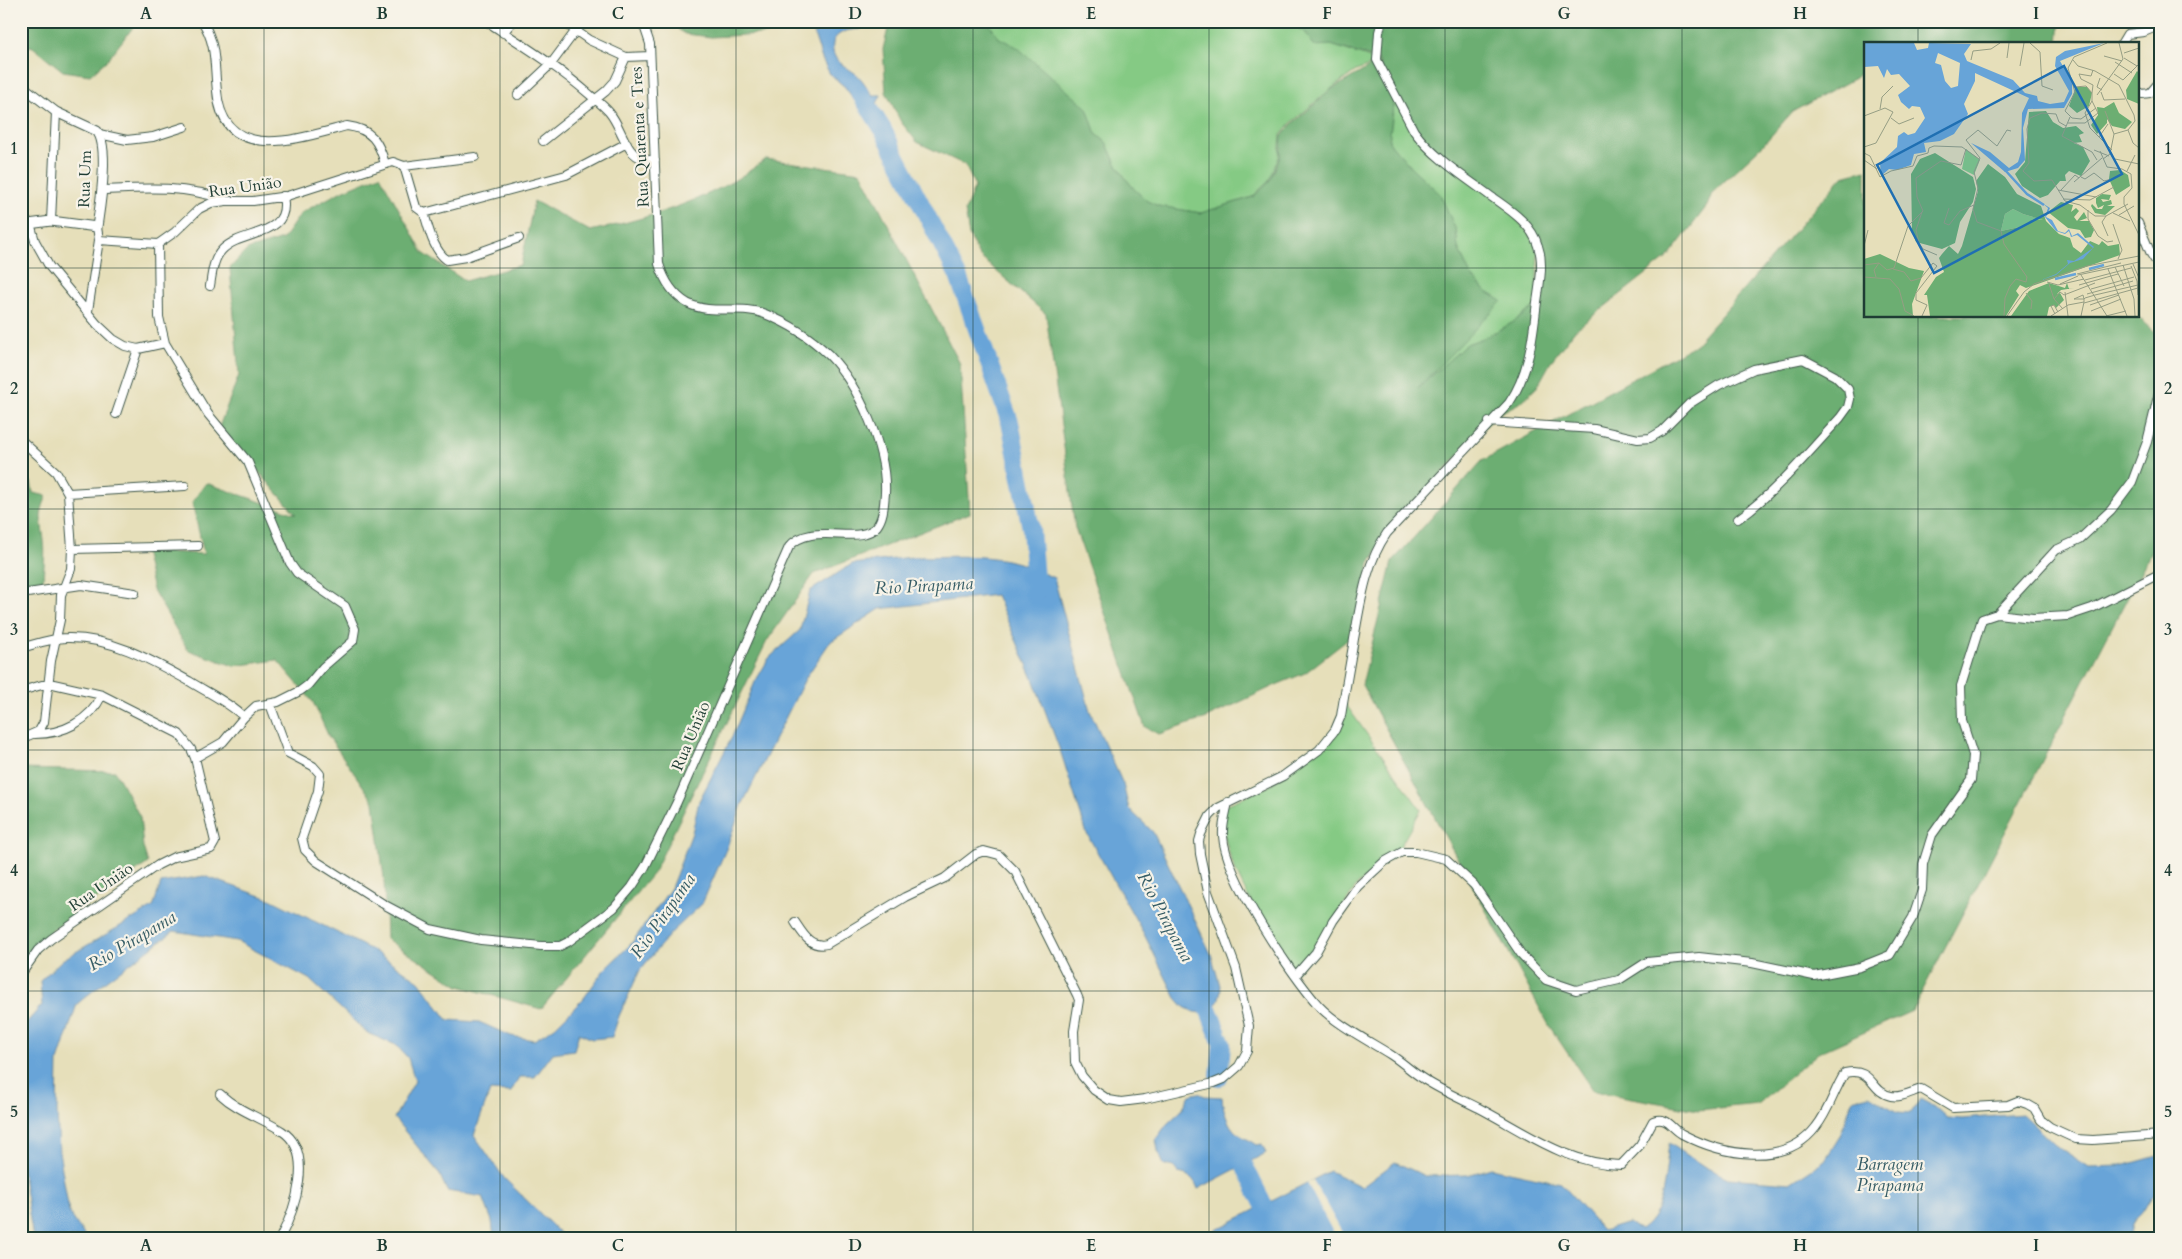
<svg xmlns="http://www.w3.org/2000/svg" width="2182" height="1259" viewBox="0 0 2182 1259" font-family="Cardo,serif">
  <rect width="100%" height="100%" fill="#f7f3e8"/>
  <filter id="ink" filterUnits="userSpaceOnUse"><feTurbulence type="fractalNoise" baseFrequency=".02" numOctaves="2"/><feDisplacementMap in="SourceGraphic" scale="10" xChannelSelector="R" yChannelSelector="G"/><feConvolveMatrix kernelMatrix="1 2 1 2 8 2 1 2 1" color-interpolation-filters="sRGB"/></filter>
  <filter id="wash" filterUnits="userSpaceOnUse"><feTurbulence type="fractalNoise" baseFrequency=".0096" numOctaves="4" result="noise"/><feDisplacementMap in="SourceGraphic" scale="20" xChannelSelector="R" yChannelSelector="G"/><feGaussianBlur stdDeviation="1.12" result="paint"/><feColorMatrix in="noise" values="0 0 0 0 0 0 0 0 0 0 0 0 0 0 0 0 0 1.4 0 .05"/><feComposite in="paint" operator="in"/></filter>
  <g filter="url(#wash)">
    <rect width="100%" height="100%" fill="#e6dfba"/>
    <path fill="#85ca84" stroke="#52845c" d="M987,21H1286L1306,33L1314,46L1331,45L1376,60L1367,67L1356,71L1332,88L1291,123L1281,135L1279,157L1269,181L1252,197L1201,213L1158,206L1147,201L1134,189L1124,176L1115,162L1106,142L1096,134L1086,108L1017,48L999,38Z
      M1395,97L1507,207L1538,245L1536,306L1512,323L1486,337L1467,344L1408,397L1484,290L1470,274L1458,248L1456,230L1411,167L1389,142Z
      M1344,702L1421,810L1394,857L1357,885L1315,951L1296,973C1275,943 1254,911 1239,878C1228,856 1223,831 1219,808L1269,786L1330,740Z"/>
    <path fill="#6cae72" stroke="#467653" d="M21,21H138L108,59L90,75L63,71L33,47L21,44Z
      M677,21H799L777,33L711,37L686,34L679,30Z
      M890,21H987L999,38L1017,47L1087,108L1096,134L1106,142L1115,162L1124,176L1134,189L1147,201L1158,206L1201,213L1253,197L1270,181L1280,157L1282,136L1292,124L1332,89L1368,68L1377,60L1394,97L1389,142L1411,167L1440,194L1456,230L1458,248L1470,274L1484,290L1502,301L1418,388L1467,344L1486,337L1512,323L1536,306L1541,263L1538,245L1529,230L1519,216L1454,169L1422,142L1395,97L1378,59L1331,45L1314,46L1306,33L1286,21H2060L2058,44H1866V68L1855,78L1792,112L1762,146L1712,193L1707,206L1668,257L1575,330L1552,360L1537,387L1521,402L1496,415L1387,533L1370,563L1355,634L1305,673L1276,685L1204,719L1159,734L1145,727L1075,528L1046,314L979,256L969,235L965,211L975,186L965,165L917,142L901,122L886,92L883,49Z
      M766,159L861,172L960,364L970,513L814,574L767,641L654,872L541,1009L459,986L386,939L384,878L374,802L329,737L313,702L277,660L234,666L188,650L153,590L144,551L204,554L192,502L206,483L296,514L219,427L239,375L230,268L247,250L283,239L301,213L340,192L380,175L423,253L465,281L521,265L534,201L590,231C637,221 685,207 728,184C741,177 754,168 766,159Z
      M1866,170V316H2137L2161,337V533L1912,1011L1818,1053L1758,1104L1698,1110L1593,1091L1550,1027L1362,685L1392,562L1482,461L1695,345L1843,176Z
      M21,478L31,482L33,493L47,496C37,518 42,520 44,541C46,555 43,570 43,584L21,589Z
      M21,769L115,771L140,817L143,847L148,863L54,929L28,953L21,974Z"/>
    <path fill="#67a4d8" stroke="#437086" d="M823,21H869C864,32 855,28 846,31C840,33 834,37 833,43C830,65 851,66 862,80C866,85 868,90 873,95H881L875,108L865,115L845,87L830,74L822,59L814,34Z
      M912,557C947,557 988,553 1022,564C1033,568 1044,574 1054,578L1090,711L1123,784L1129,809L1153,832L1211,954L1219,982L1221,990L1218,1002L1213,1007L1203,1013L1194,1012L1184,1007L1176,998L1144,934L1087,834L1061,753L1032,676L996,595L880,609L830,642L805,679L742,805L727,847L702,904L671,933L640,970L619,1016L612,1037L592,1039L579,1033L574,1050L553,1053L535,1077H519L511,1092L490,1091L474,1135L504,1178L565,1238H494L492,1221L483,1197L447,1191L439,1173L394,1118L415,1081L408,1058L396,1045L367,1033L309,979L237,941L174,931L94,990L77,1004L58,1061L57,1112L59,1151L69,1212L86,1238H33L21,1163V1029L42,1005L40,981L62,960L153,907L161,883L204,876L270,899L374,951L419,981L448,1020L479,1022L511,1036L534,1040L555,1027L584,998L604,970L631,944L671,888L692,833L699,801L732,737L755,682L769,658L800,630L810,591L852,564Z
      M1198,1093L1205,1096L1222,1097C1223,1109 1227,1125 1237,1133C1241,1137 1251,1140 1257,1145L1262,1144L1266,1153L1198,1189C1194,1178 1189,1175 1178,1173L1174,1167L1164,1165L1158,1151L1156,1139L1167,1124L1181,1111L1190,1095Z
      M1869,1095L1897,1112L1911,1113L1920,1099L1935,1107L1947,1118L1962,1119L2022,1114L2055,1145L2089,1167L2122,1166L2161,1155V1191C2151,1196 2150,1199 2145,1208C2137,1222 2133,1214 2130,1235L2132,1238H1200L1330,1171L1362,1187L1395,1162L1425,1176L1468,1175L1491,1168L1561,1183L1603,1231L1629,1223L1640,1230C1666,1213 1665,1171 1669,1143L1705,1167L1728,1178L1790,1183L1825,1160L1840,1136L1853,1099Z"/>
    <path fill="#e6dfba" d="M1313,1180L1345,1238H1336L1307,1183Z"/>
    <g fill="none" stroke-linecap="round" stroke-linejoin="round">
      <path stroke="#67a4d8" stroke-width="18" d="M859,92L882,128L958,276L1010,422L1031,529L1036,592
        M1200,988L1222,1044L1219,1077
        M1236,1143L1244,1165L1280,1238"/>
    </g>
  </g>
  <g filter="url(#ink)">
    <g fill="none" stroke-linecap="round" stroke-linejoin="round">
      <g stroke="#3d5548" stroke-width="10">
        <path id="minor" d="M202,21C217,44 214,65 217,91C223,166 300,138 347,126C372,129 379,142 385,164
          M486,21C521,44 557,66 589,94C596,100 603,105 609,112C625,131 625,163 655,160
          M562,21L589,40L626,57L650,56
          M503,33L513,21
          M2121,44L2127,34L2144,32L2161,25
          M2138,91L2142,94L2150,93L2161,80
          M518,95L551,64L583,21
          M99,134L127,140L153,137L184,127
          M543,141L606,91L615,81L626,57
          M404,166L416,207L424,213L566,175L627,143
          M103,190C144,188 185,185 225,200
          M424,213C429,229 433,250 447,260L466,257L519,238
          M51,221L56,112
          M30,223L35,241L49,266L97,324L113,339L125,346L138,349
          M2138,223L2151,254L2161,269
          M99,240L158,244L175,232L199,209L211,203L226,201H253L287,196L393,162L404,166L475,157
          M158,244L159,317L165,343L208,414L248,462L290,563L297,573L345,606L355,629L353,641L323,667L308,685L300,691L278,702L256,706L244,717L223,742L195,758
          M210,286C212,274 213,259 222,250C242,229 292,238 283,196
          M88,311L99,240L97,227
          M116,414L138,349L165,343
          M1489,422L1594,429L1638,439L1650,438L1662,431L1689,404L1719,385L1754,369L1803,359L1835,376L1848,389L1850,399L1848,407L1840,418C1807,454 1777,491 1738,519
          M21,440L56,472L68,493L72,549L71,569L61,595L60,620L51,661L44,722L39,731L21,739
          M68,493L185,486
          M72,549L198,546
          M21,594L81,585L135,593
          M1997,614L2056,550L2080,539L2111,510L2132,482L2147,442L2161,384
          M21,648C36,644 51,638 67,638C111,637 151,660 189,681C208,693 227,701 244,717
          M21,691L49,683L102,695L179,734L191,749L195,758L215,842L211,849L174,857L158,865L51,939L38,950L21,974
          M270,704L288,753L313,766L320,774L318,791L302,838L305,850L316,861L385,905L430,929L481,940L541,946H560L568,942L614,908L632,887L645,867L677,802L789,547C811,520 860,547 877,526C884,517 884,503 885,493C887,449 859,386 829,355C811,338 788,323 765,314C740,304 712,316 687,303C672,294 664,280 659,264L650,44L645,29L638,21
          M35,734C63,734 90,721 102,695
          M1228,802C1226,813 1222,825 1223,836C1225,876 1291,975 1319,1006C1337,1025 1369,1041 1391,1055C1402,1062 1411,1071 1422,1078C1440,1090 1459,1098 1479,1108C1525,1132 1566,1164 1621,1165L1640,1145L1653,1121C1668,1116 1671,1128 1682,1134C1722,1155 1785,1168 1816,1127C1829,1111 1834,1090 1845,1073C1874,1067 1870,1092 1891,1096C1901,1098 1911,1092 1921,1089L1953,1108L2008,1105L2018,1101L2027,1104L2034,1108L2041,1120L2050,1127L2076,1139L2093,1140L2161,1135
          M795,922C803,934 810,948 827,944L905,897L945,878L976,854L984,851L999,855L1015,871L1077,995L1079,1000L1074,1031L1075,1062L1082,1076L1094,1090L1109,1100L1121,1102L1145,1099L1214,1083L1224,1079L1239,1066L1247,1051L1249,1026L1236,968L1208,892L1200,854L1199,841L1201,834L1210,816L1218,808L1283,776L1319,750L1335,730L1341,716C1345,690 1350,665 1354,639C1361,602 1365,565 1387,533L1509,403C1528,375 1532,343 1536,310C1538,290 1545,265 1538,246C1531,222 1508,209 1489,195C1463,176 1433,157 1414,131L1377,60L1379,32L1382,21
          M1296,975L1316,952L1333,921L1358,886L1384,862L1402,852H1416L1446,859L1474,885L1521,954L1546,980L1576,990L1619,980L1647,962L1699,957L1752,963L1814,976L1860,967L1890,955L1913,917L1922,890L1923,864L1932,835L1971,780L1973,755L1962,721L1961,686L1982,619L1997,614L2033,618L2068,616L2092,608L2161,573
          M220,1094C238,1111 262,1118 282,1131C315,1152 295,1210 280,1238"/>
      </g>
      <g stroke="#3d5548" stroke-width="11">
        <path id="tertiary" d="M21,85L56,112L97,131C110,147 100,206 97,227L51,221L21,225"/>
      </g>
      <use href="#minor" stroke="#fff" stroke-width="8"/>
      <use href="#tertiary" stroke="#fff" stroke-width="9"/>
    </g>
  </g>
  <path fill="none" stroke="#1f3d34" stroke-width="1" stroke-opacity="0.55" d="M264,21V1238M500,21V1238M736,21V1238M973,21V1238M1209,21V1238M1445,21V1238M1682,21V1238M1918,21V44M21,268H1866M2138,268H2161M1918,316V1238M21,509H2161M21,750H2161M21,991H2161"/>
  <g text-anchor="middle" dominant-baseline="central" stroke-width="4.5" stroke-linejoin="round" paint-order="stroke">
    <g font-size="16" fill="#1f3d34" stroke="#f7f3e8">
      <text transform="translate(640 137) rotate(-93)">Rua Quarenta e Tres</text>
      <text transform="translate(85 179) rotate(-88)">Rua Um</text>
      <text transform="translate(245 187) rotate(-8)">Rua União</text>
      <text transform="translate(691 736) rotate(-67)">Rua União</text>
      <text transform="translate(101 887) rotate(-34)">Rua União</text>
    </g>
    <g font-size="18" font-style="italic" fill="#355c65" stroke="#f7f3e8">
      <text transform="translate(924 586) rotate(-3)">Rio Pirapama</text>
      <text transform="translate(663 916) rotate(-55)">Rio Pirapama</text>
      <text transform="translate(1165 917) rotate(62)">Rio Pirapama</text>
      <text transform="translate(132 941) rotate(-31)">Rio Pirapama</text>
      <text x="1890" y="1164">Barragem<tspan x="1890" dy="21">Pirapama</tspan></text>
    </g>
  </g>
  <g transform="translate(1864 42)">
    <rect width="275" height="275" fill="#e6dfba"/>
    <path d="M102,107L116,118L110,133L98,127ZM149,167L159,172L180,178L166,179L160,184L137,189L141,172Z" fill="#85ca84"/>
    <path d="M273,29L275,31V62L263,57L262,48ZM212,45H223L228,51L225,64L213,71L205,64ZM250,60L255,71L268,80L261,87L248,84L243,77V81L233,92L227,83L234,73L233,65L240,66ZM182,69L189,80L199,86L212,84L220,91L215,93L218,100L210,101L219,105L226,119L217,134L205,129L201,133L202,139H196L184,153L176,156L158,144L151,132L161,120L165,70ZM71,111L109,135L112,147L109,160L96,180L91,201L78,207L52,200L48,189L47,132L56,117ZM124,122L141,135L153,152L177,164L182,179L195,192L206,196L209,205L217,211L226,199L235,203L238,199L244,204L255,202L256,213L162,246L156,243L152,249L155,253L142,274H66L63,253H60L72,235L80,230L75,216L78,212L85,204L94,212L98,204L114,149L112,139ZM149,167L159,172L179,178H167L160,184L137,189L141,172ZM256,128L264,133L266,144L252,153L245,137L246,129ZM238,152L247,153L245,158L237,157L239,160L247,158L248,162L243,164H251L241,173L231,171L227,164L228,162L233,167H238L240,163L234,166L232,161V156ZM197,160L209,163L207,170L212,166L215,169L210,175L213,179L220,170L223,176L215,179H225L230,188L227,195L221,196L216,188L204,186L184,170ZM16,212L45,226L60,229L48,262L49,274H0V217ZM185,241L201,246L203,241L205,247L210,246L197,248L193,252L196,251L200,258L192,266L190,263L185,265L183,274H147L165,249Z" fill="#6cae72" fill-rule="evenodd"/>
    <path d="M0,1H50L53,8L64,6L65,1L107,2L100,12L103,19L149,38L161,51L173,54L174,59L186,62L200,60L205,49L191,24L192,15L201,9L240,1L196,19L208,40V52L200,66L164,67L159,86L161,118L154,126L141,130L107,101L126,110L145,126L154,120L157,110L158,71L165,56L111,31V39L100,62L104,72L90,92L76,99L60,101L62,110L50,112L47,123L33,128L25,127L17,134L16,121L33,105L34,94L40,90L44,93L51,91L61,76L56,65L48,64L45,67L37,60L34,53L46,44L35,32L27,33L23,27L20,36L14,24L0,25ZM74,11L96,21L94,44L87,46L81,39L77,23L71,21ZM178,161L186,166L182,175L188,178L194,189L201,191L205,187L208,194L214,191L230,205L219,217L206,221L192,233L177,238L192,232L204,222L203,218L210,219L229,206L213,193L207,195L205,189L201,192L192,189L181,175L184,166Z" fill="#67a4d8" fill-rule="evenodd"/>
    <path fill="none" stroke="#67a4d8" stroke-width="2.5" d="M141,128L163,152L180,163M225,227L240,223M191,237L212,232"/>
    <path fill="none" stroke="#969e84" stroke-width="1" d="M166,1L176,10L178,44L189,48M260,11L275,6M240,14L258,19M143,16L145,1M260,16L273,24M107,18L109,9L127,7L136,1M209,18L214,24L231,29L255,43L270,73L271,79L264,88M251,20L268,31M156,24L160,1M250,32L259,38L275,22M236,36L233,45L238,48M211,45L222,44L228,51V59L221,71L226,86L248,108M237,50L240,58L261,57M228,51L229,43L217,37L215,32L227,34L229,28M233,53L259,17L255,1M232,66L217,77L208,76L201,69L211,50L204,26L210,15L243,1M16,67L18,55L29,44M241,69L250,92M0,74L21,66L29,70L12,101L0,105M206,75L198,94L228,110L233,118M27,76L35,82L50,76M204,81H221L234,71L228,59M202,84L195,80L192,72L178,71L166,76L163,87L165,121L159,129L170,139L188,138L201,159L216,163L231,174H242M264,88L269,101L275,106M235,95L244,82M230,108L245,114M236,109L243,125L258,127L267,132L268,146L260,155V162L275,193M0,111L6,114L16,135L27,129L49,124L53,114L64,111L65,106L70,104L98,105L115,117M239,117L246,112L250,92L264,88M251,117L275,122M0,118L13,127M263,129L271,113M217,135L221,137L230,131L240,139L248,137M210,140L238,116M194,148L232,155M197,148L211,133L215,136M199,157L226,158L250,145M85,166L80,181L85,183L96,169L110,163M224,168V177L234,194L243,200L249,199M58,170L52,188L55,201L59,207L73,213M249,171L266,179M255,173L270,164M249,182L258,208L254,217M244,194L238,180L242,174L264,162M0,204L4,188M15,221L23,228L30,226L44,184L59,169L53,155L52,136L77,119L97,123L102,107M269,222L275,236M0,223L15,221L10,228L12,235M259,223L270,257M267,224L273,239L274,253M251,225L260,244M29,227L40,230L47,239L57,236L69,221L73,224L52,251V258L63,263L58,274M244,227L263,274M213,232L257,221M214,233L275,220M217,233L243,274M0,235L26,237L35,247L41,269L50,274M221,238L267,226M183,240L194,243L220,237M185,242L190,257L199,267M196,242L214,234M215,243L254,232M252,244L269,239M227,247L270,235M201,250L204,274M162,251L168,259L167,267M223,252L252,244M231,253L274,243M190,257L196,250L200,253L231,241M270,257L271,274M220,261L274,246M226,263L255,253M227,269L257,257M191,272L187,264L190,263L194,270M140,274L141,256L146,244L152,237L162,240L163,235L140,202L137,189L113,180L109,167L114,146L110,130L116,116L102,98L114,88L133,104L143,88L147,89M143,274L160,250L170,242L223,224L275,214M187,274L204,263L220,260M217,274L220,260V257L219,253L210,257H220L221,256L231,253M242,274L262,269"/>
    <path fill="#1f6fb2" fill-opacity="0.15" stroke="#1f6fb2" stroke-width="2.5" d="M200,24L258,132L70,231L13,123Z"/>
    <rect width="275" height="275" fill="none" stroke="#1f3d34" stroke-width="2.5"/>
  </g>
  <rect width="2182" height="1259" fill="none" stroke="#f7f3e8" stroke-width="55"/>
  <rect x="28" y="28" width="2126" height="1204" fill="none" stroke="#1f3d34" stroke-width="2"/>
  <g font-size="16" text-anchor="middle" font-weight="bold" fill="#1f3d34">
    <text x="146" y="19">A</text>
    <text x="382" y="19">B</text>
    <text x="618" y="19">C</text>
    <text x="855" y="19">D</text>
    <text x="1091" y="19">E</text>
    <text x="1327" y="19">F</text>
    <text x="1564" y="19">G</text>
    <text x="1800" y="19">H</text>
    <text x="2036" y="19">I</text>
    <text x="14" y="154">1</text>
    <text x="2168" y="154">1</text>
    <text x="14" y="394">2</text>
    <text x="2168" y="394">2</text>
    <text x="14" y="635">3</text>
    <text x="2168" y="635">3</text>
    <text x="14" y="876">4</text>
    <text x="2168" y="876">4</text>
    <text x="14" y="1117">5</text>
    <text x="2168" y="1117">5</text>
    <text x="146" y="1251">A</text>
    <text x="382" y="1251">B</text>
    <text x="618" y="1251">C</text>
    <text x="855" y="1251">D</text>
    <text x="1091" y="1251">E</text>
    <text x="1327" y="1251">F</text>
    <text x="1564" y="1251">G</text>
    <text x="1800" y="1251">H</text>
    <text x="2036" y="1251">I</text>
  </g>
</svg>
